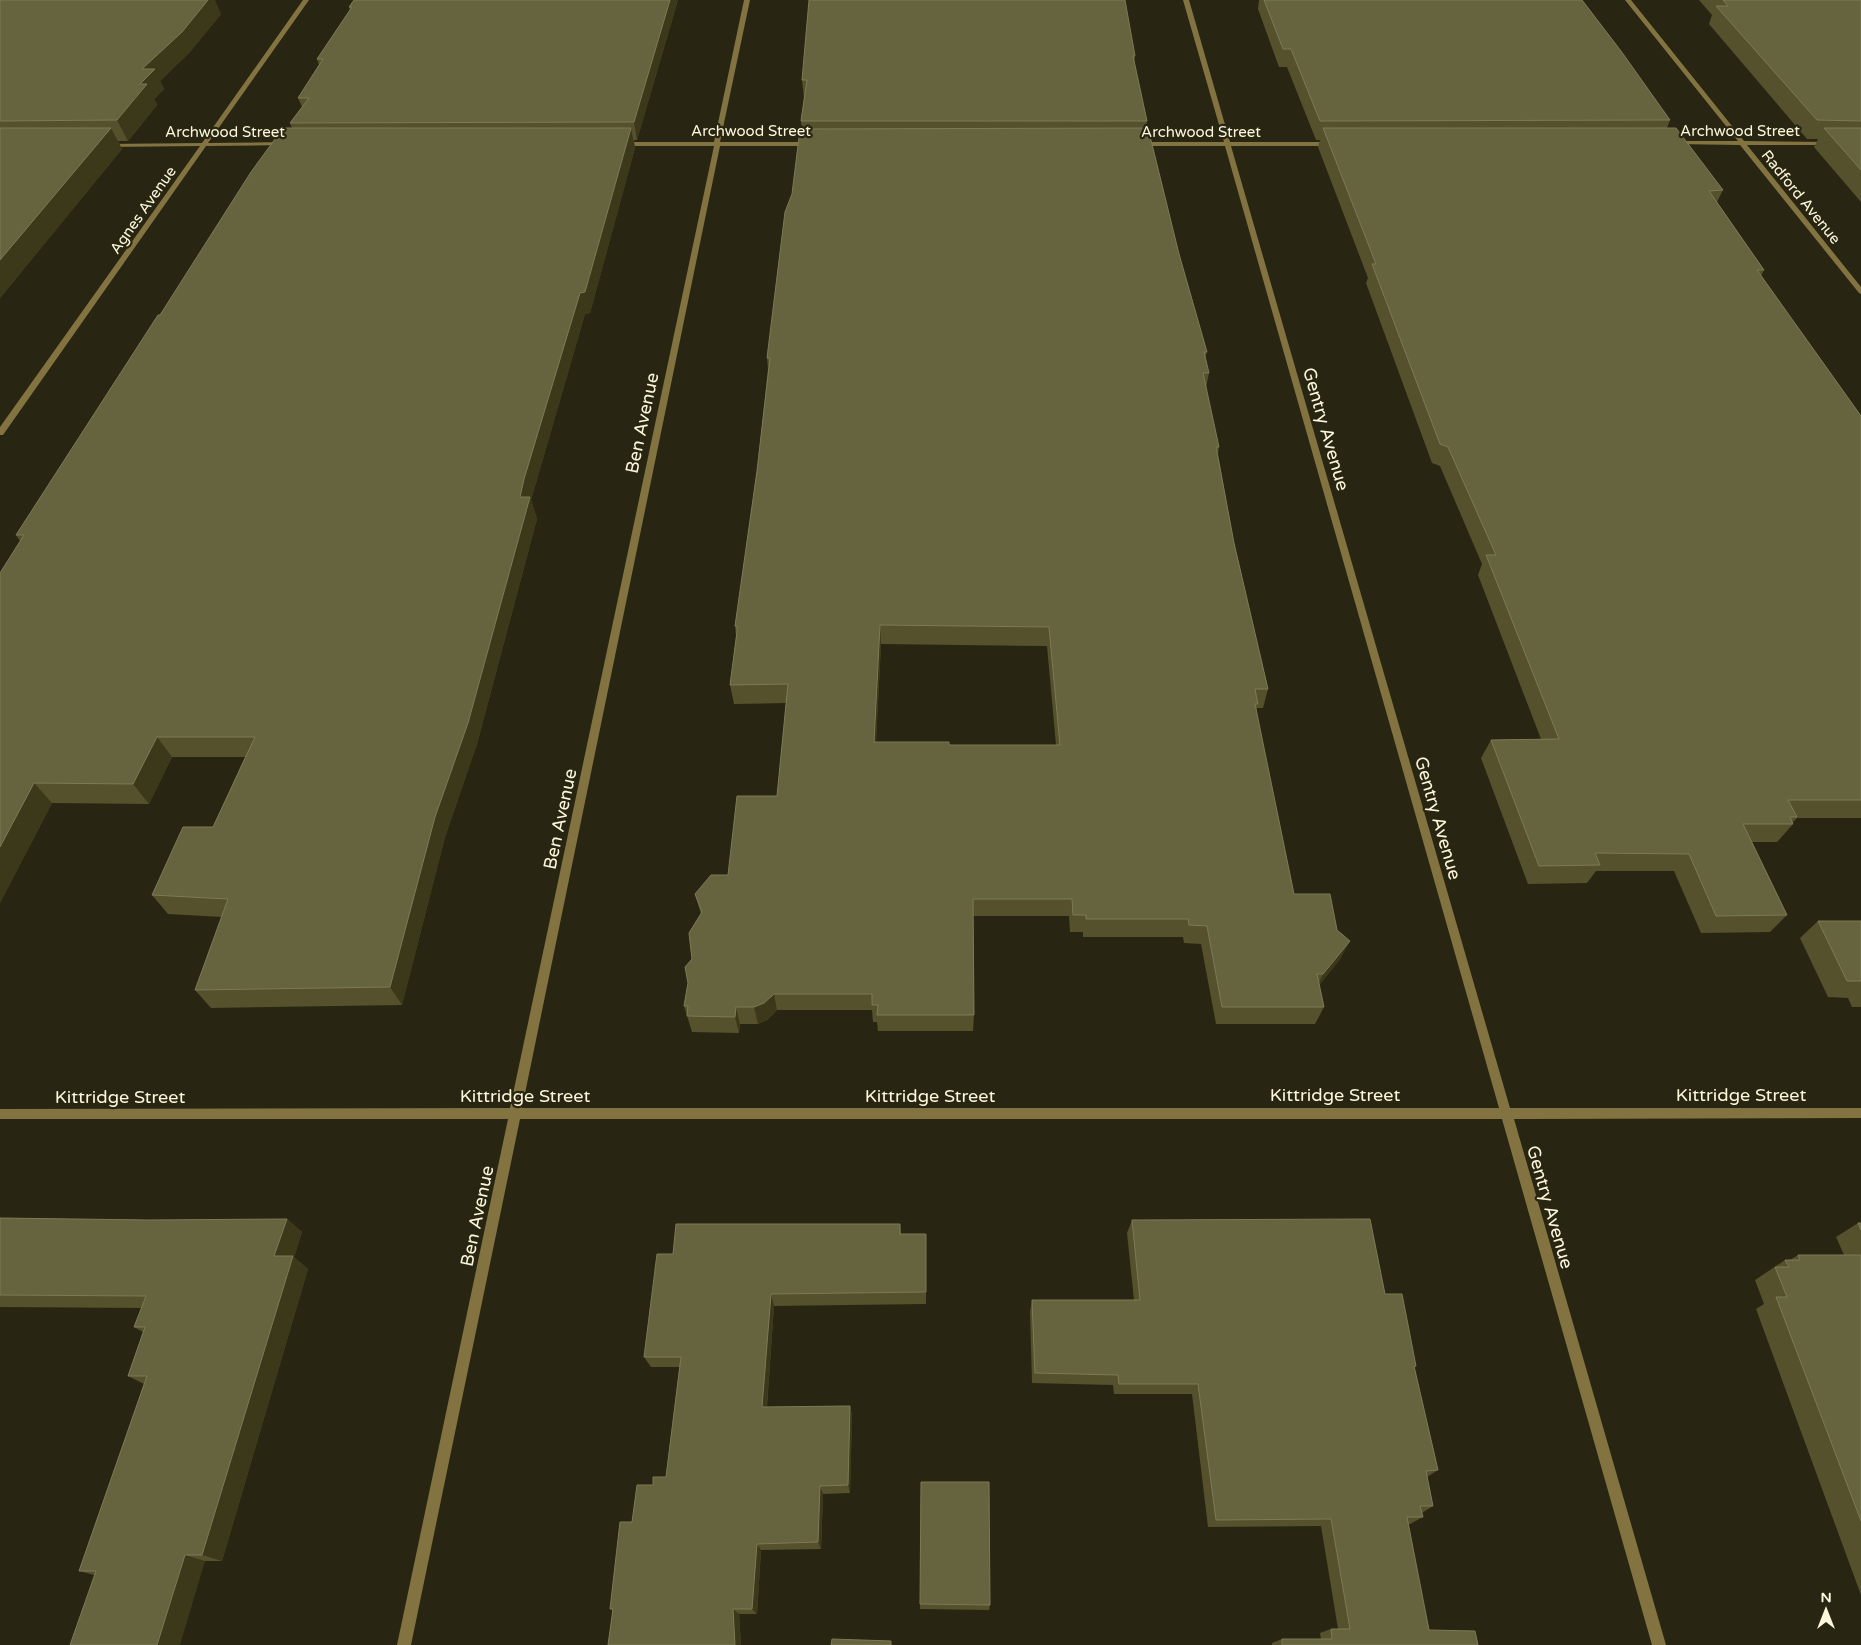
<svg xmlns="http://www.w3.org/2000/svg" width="1861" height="1645" viewBox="0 0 1861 1645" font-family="'Varela Round',sans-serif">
  <rect width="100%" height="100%" fill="#282612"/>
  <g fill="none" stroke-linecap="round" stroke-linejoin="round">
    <path fill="#837341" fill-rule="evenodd" d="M303,0H309L208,143L285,142L287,143V145L206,146L3,435H0V427L200,146L107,147L105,146V144L202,143Z
      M744,0H750L720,142H810L813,144L810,146H720L522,1108H1499L1225,146H1140L1137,144L1140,142H1224L1183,0H1189L1230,142H1333L1336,144L1333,146H1231L1510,1108H1861V1118L1514,1119L1666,1645H1652L1502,1119H520L411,1645H397L508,1119H0V1109L510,1108L714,146H622L619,144L622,142H714Z
      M1625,0H1631L1744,141L1830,142L1831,143L1828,145H1747L1861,287V294L1859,293L1740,145L1673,144L1672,143L1675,141H1738Z"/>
  </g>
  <path fill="#54512c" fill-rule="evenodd" d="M0,0L221,14L190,52L160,81L164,89L154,99L157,105L128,141H118L122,149L0,298Z
    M678,0L637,140H634L635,148L590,313L585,314L531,500L537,519L477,744L445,837L402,1005L211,1008L195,990L222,917L168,914L152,895L213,827L245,757H172L149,804L52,803L0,903L20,541L16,535L160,315L292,128L290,123L302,107L298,98L319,65L317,59L350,10L349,7Z
    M1259,0H1582L1670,120L1667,128L1723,190L1717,202L1764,270L1761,276L1861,416V818H1797L1792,823L1793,824L1777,842H1752L1787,915L1770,932L1701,933L1674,871H1596L1587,883L1528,884L1481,758L1491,740L1541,739L1478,575L1482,564L1440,466L1432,463L1366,283L1368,278L1318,147L1320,140H1316L1287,67H1279L1258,9Z
    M1699,0H1861V202L1814,147L1818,139H1807L1709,24L1712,15Z
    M1135,56L1134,64L1147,121L1146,128L1179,254L1207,352L1205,358L1209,373L1206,388L1219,447L1218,454L1234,543L1268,689L1263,708H1257L1256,710L1294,894L1341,958L1319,985L1324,1007L1315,1024H1216L1201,944L1184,943L1183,937H1083V932H1070L1069,916H973L974,1015L973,1031H878L877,1022H873L872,1010H777L767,1020L758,1024H740L739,1033L692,1032L684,1006L692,959L701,914L695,894L728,875L777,796L786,703L734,704L730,685L736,636L735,626L757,471L768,369L767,358L802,129L801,121L804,98L802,80ZM881,644L1047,646L1056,745H949L876,742Z
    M1818,921H1861V1007H1852L1848,998L1828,997L1800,938Z
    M0,1218L149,1220L287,1219L302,1232L294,1257L308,1269L222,1561H205L94,1575L79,1571L144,1384L128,1376L143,1332L134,1327L142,1308L0,1307Z
    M1132,1220L1385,1294L1416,1366L1414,1368L1438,1470L1427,1477L1433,1506L1422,1513L1423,1517L1410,1524H1408L1429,1630L1478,1645H1272V1643L1282,1639H1321L1320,1633L1331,1629H1338L1321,1526L1208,1527L1192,1394H1114L1113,1385L1032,1383L1030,1312L1032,1300H1134L1127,1233Z
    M1858,1223H1861V1595L1756,1309L1764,1304L1755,1280L1785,1260H1790L1798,1255H1844L1836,1237Z
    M900,1224L901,1234H926V1304L774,1306L767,1407L850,1406L852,1415L850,1493L823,1494L821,1549L761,1550L757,1614H739L741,1645H608L613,1610L610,1609L632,1522L653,1485L666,1477L680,1367H651L644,1357L673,1254Z
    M920,1604L990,1605L989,1610L920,1609Z"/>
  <path fill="#3b391a" d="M208,0H215L221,14L190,52L160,81L164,89L154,99L157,105L128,141L117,120L140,84L142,69Z
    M670,0H678L637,140L634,122Z
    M111,128L122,149L0,298V260Z
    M631,128L635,148L590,313L585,314L531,500L537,519L477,744L445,837L402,1005L390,987L520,497L524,479L580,293Z
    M880,625L881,644L875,761L874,742Z
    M157,737L172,757L149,804L133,784Z
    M34,783L52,803L0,903V847Z
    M1350,941L1341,958L1315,991L1323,974Z
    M774,994L777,1010L767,1020L758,1024L754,1007Z
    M736,1007L740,1024L739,1033L735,1017Z
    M287,1219L302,1232L294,1257L308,1269L222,1561L202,1555L274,1256Z
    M771,1294L774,1306L766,1417L762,1407Z
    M850,1406L852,1415L850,1493L848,1485Z
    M820,1486L823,1494L821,1549L818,1542Z
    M757,1544L761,1550L757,1614L752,1609Z
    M185,1555L205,1561L180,1645H157Z
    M733,1609L739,1614L741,1645H735Z"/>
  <path fill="#66633f" stroke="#7d7a57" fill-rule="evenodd" d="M0,0H208L182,32L142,69H155L140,84H147L117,120L0,121Z
    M354,0H670L634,122L290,123L309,98H298L323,59H317L352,7H349Z
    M809,0H1125L1135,56H1133L1147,121H801L807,80H802Z
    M1264,0H1582L1621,51L1670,120L1320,121L1291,49H1283Z
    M1723,0H1861V121L1817,120L1716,6H1728Z
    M0,128H111L0,260Z
    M283,128H631L585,292L580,293L524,479L520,497H530L468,723L435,817L390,987L195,990L228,899L152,895L183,827H213L255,737H157L133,784L34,783L0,847V573L24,535H16L158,315H160L251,172Z
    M1148,128L1179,254L1207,352H1204L1209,373H1203L1219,447H1216L1234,543L1268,689H1255L1258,704H1255L1294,894H1330L1337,930L1350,941L1323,974H1317L1324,1007H1222L1207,926L1189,925L1188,919H1086V915H1073L1072,899H973L974,1015H877L878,1005H872V994H774L764,1003L754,1007H736L735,1017L687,1016L688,1006H684L688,983L685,967L692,959L689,933L702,912L695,894L711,875H728L737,796H777L788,684L730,685L737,632V626H735L757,471L770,358H767L785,212L792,194L800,129ZM880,625L1049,627L1060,745H949V742H874Z
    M1323,128H1676L1723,190L1709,191L1764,270H1757L1861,416V800H1788L1797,817H1790L1793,824H1743L1787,915L1716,916L1689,854L1595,853L1600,865L1539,866L1491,740L1559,739L1486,555H1496L1448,447L1440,444L1372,264H1376Z
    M1824,128H1861V170Z
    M1818,921H1861V981H1847Z
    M0,1218L149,1220L287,1219L274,1256H293L202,1555H185L157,1645H70L96,1571H79L147,1376H128L145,1327H134L146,1296L0,1295Z
    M1370,1219L1385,1294H1402L1416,1366H1414L1438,1470L1426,1471L1433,1506H1420L1423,1517H1407L1429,1630L1475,1631L1478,1645H1282V1639H1332L1331,1629H1350L1331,1519L1216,1520L1198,1384H1119L1118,1375L1035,1373L1032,1300H1140L1132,1220Z
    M1858,1223H1861V1230Z
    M676,1224H900V1234H926V1292L771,1294L762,1407L850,1406L848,1485L820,1486L818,1542L757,1544L752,1609H733L735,1645H608L613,1609H610L620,1522H632L637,1485H653V1477H666L681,1357H644L657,1254H673Z
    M1798,1255H1861V1521L1776,1297H1787L1775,1267H1789L1785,1260H1800Z
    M921,1482H989L990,1605L920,1604Z
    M832,1639L891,1641V1645H831Z"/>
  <g text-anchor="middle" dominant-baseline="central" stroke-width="4.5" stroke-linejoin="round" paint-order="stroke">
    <g font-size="15" fill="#fcf7db" stroke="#282612">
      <text x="751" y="131">Archwood Street</text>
      <text x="1740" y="131">Archwood Street</text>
      <text x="225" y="132">Archwood Street</text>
      <text x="1201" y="132">Archwood Street</text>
      <text transform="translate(1801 197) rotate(51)">Radford Avenue</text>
      <text transform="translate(143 210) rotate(-55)">Agnes Avenue</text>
    </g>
    <g font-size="18" fill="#fcf7db" stroke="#282612">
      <text transform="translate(642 423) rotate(-78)">Ben Avenue</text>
      <text transform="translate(1326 429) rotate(74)">Gentry Avenue</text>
      <text transform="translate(1438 818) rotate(74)">Gentry Avenue</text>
      <text transform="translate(560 819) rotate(-78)">Ben Avenue</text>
      <text x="1335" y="1095">Kittridge Street</text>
      <text x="1741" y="1095">Kittridge Street</text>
      <text x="525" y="1096">Kittridge Street</text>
      <text x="930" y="1096">Kittridge Street</text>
      <text x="120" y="1097">Kittridge Street</text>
      <text transform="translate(1550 1207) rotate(74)">Gentry Avenue</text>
      <text transform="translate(477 1216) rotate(-78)">Ben Avenue</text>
    </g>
  </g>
  <g transform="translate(1826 1610)" stroke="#282612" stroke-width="4" paint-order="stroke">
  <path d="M0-4L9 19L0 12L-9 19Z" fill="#fcf7db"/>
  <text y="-8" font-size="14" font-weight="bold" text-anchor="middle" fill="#fcf7db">N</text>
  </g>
</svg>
